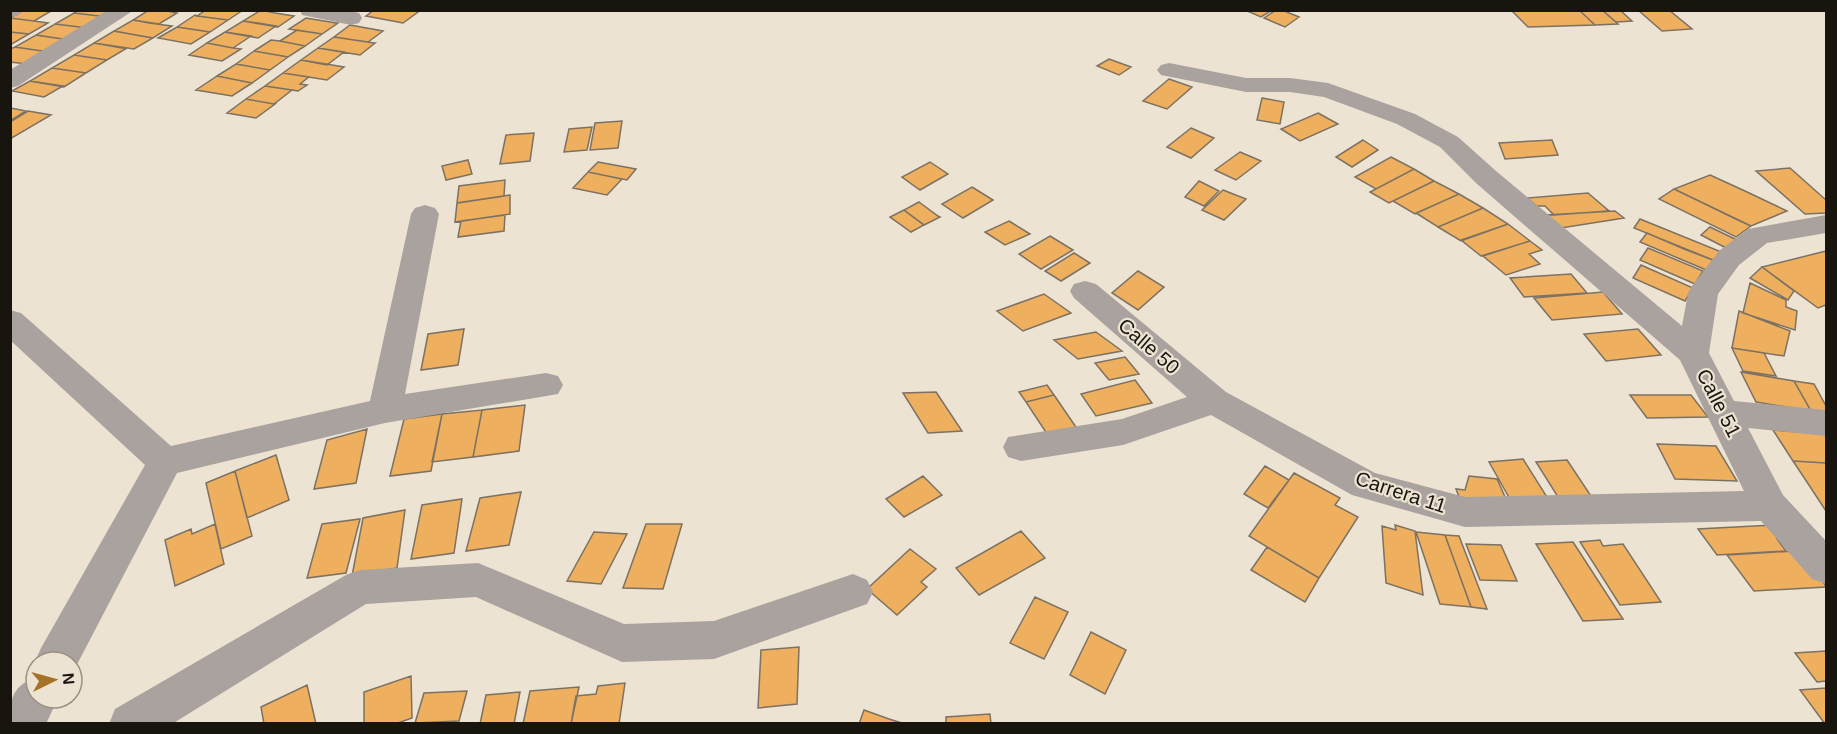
<svg xmlns="http://www.w3.org/2000/svg" width="1837" height="734" viewBox="0 0 1837 734" font-family="Arial,sans-serif">
  <rect width="100%" height="100%" fill="#ede3d2"/>
  <path fill="#eeb05e" stroke="#7c7163" stroke-width="1.5" d="M23,10H53L34,21L10,18Z
    M78,10H118L107,17L74,13Z
    M162,10L177,13L159,24L133,20L149,10Z
    M206,10H243L228,20L197,16Z
    M261,10L275,13L294,16L278,27L243,21Z
    M411,10L418,12L403,23L366,16L374,10Z
    M1245,10H1272L1261,17Z
    M1276,10H1282L1299,17L1285,27L1264,18Z
    M1511,10H1579L1595,25L1528,27Z
    M1579,10H1602L1618,24L1595,25Z
    M1602,10H1620L1632,21L1616,22Z
    M1638,10H1669L1692,29L1662,31Z
    M74,13L107,17L88,28L55,24Z
    M195,15L197,16L228,20L210,32L177,27Z
    M10,18L34,21L48,23L29,34L10,32Z
    M306,18L336,23H338L322,34L289,29Z
    M133,20L149,23L172,26L153,38L114,31Z
    M243,21L258,23L276,26L258,38L225,32Z
    M55,24L88,28L69,40L36,35Z
    M350,25L383,31L368,42L334,37Z
    M177,27L210,32L191,44L158,38Z
    M297,30L322,34L305,46L280,41Z
    M114,31L141,36L153,38L134,49L94,43Z
    M10,32L29,34L10,45Z
    M225,32L251,36L233,48L207,43Z
    M36,35L69,40L49,52L15,47Z
    M334,37L374,43H375L360,55L318,48Z
    M271,40L280,41L305,46L288,57L254,51Z
    M94,43L122,48H127L107,60L74,55Z
    M207,43L233,48L241,49L222,61L189,55Z
    M15,47L49,52L28,64L10,62V49Z
    M318,48L344,52L327,65L301,60Z
    M254,51L288,57L270,70L236,64Z
    M74,55L107,60L86,73L52,68Z
    M1109,59L1131,67L1119,75L1097,66Z
    M301,60L326,64L344,67L327,80L283,73Z
    M236,64L270,70L252,83L217,76Z
    M52,68L86,73L64,87L30,81Z
    M283,73L309,77L300,84L307,85L298,91L265,86Z
    M217,76L252,83L232,96L196,90Z
    M1169,79L1192,87L1167,109L1143,101Z
    M30,81L63,86L44,97L12,91Z
    M265,86L292,90L274,104L246,99Z
    M1262,98L1284,102L1280,124L1257,120Z
    M246,99L274,104H275L256,118L227,113Z
    M10,108L16,109L26,111L10,121Z
    M28,111L51,115L10,139V122Z
    M1318,113L1338,124L1300,141L1281,129Z
    M622,121L618,148L590,150L595,123Z
    M592,127L587,150L564,152L569,129Z
    M1191,128L1214,138L1191,158L1167,147Z
    M534,133L530,161L500,164L506,135Z
    M1363,140L1378,150L1352,167L1336,157Z
    M1552,140L1558,155L1505,159L1499,143Z
    M1240,152L1261,161L1236,180L1215,170Z
    M1391,157L1414,169L1376,189L1355,177Z
    M468,160L472,174L446,180L442,166Z
    M598,162L636,169L627,180L588,172Z
    M930,162L948,174L920,190L902,177Z
    M1790,168L1826,200V213L1805,214L1756,171Z
    M1414,169L1434,181L1389,203L1370,192Z
    M588,172L622,179L607,195L573,188Z
    M1710,175L1745,191L1787,211L1751,226L1674,189Z
    M505,180L504,196L457,203L459,186Z
    M1199,181L1219,191L1204,206L1185,197Z
    M1434,181L1459,194L1415,214L1393,201Z
    M972,187L993,200L963,218L942,204Z
    M1674,189L1740,221L1751,226L1736,237L1659,199Z
    M1223,190L1246,199L1224,220L1202,210Z
    M1588,193L1609,211L1554,215L1545,206H1537L1527,198Z
    M1459,194L1483,208L1438,227L1416,213Z
    M510,195V214L455,222L457,203Z
    M919,202L938,216L940,217L924,225L904,210Z
    M1483,208L1508,224L1461,241L1438,227Z
    M904,210L924,225L911,232L890,217Z
    M1615,211L1624,218L1561,228L1547,215Z
    M505,215L504,231L458,237L461,221Z
    M1640,219L1724,253L1718,262L1634,228Z
    M1009,221L1030,234L1005,245L985,232Z
    M1508,224L1530,241L1481,256L1461,240Z
    M1710,227L1737,240L1728,249L1701,235Z
    M1647,233L1684,249L1718,262L1711,272L1640,242Z
    M1050,236L1073,250L1041,269L1019,254Z
    M1530,241L1542,250L1529,254L1540,264L1506,275L1483,256Z
    M1648,248L1703,271L1695,284L1640,260Z
    M1826,251V305L1818,308L1762,267Z
    M1074,253L1090,263L1061,281L1045,271Z
    M1641,265L1693,288L1685,301L1633,278Z
    M1762,267L1794,291L1788,300L1750,278Z
    M1138,271L1164,287L1138,310L1112,293Z
    M1571,274L1587,293L1524,297L1510,278Z
    M1750,283L1786,300V307L1797,311L1795,330L1743,313Z
    M1603,292L1622,314L1552,320L1534,298Z
    M1044,294L1071,313L1023,331L997,311Z
    M1739,311L1790,331L1784,356L1732,348Z
    M464,329L458,365L421,370L428,334Z
    M1638,329L1661,355L1606,361L1584,334Z
    M1096,332L1122,351L1078,359L1054,340Z
    M1732,348L1764,353L1776,376L1743,371Z
    M1125,357L1139,374L1109,380L1095,363Z
    M1741,372L1794,381L1811,411L1756,402Z
    M1135,380L1152,403L1096,416L1081,394Z
    M1794,381L1814,384L1826,406V414L1811,411Z
    M1047,385L1054,395L1026,402L1019,392Z
    M936,392L962,431L928,433L903,393Z
    M1054,395L1078,430L1049,437L1026,402Z
    M1630,395H1691L1708,417L1647,418Z
    M525,405L519,451L473,457L482,410Z
    M482,410L473,457L432,462L442,414Z
    M442,414L431,471L390,476L404,419Z
    M367,429L356,483L314,489L327,440Z
    M1773,430L1826,434V463L1793,461Z
    M1657,444L1716,446L1737,481L1675,479Z
    M276,455L289,500L247,518L235,471Z
    M1523,459L1552,505L1515,508L1489,462Z
    M1567,460L1595,502L1563,505L1536,462Z
    M1793,461L1826,463V511L1803,476Z
    M1265,466L1289,480L1268,508L1244,494Z
    M235,471L252,536L221,549L206,483Z
    M1294,473L1340,498L1335,505L1358,517L1319,578L1249,536Z
    M923,476L942,495L904,517L886,499Z
    M1469,476L1497,479L1510,508L1461,502L1456,489L1465,490Z
    M521,492L509,545L466,551L480,498Z
    M462,499L454,553L411,559L422,505Z
    M405,510L397,568L352,576L363,518Z
    M360,519L346,573L307,578L322,524Z
    M215,524L224,564L175,586L165,540L191,529L192,534Z
    M646,524H682L663,589L623,588Z
    M1395,525L1415,531L1423,595L1386,583L1382,526L1396,530Z
    M1773,525L1777,539L1786,551L1717,555L1698,529Z
    M1021,531L1045,558L979,595L956,568Z
    M594,532L627,534L601,584L567,581Z
    M1416,532L1445,535L1471,607L1440,604Z
    M1445,535L1459,536L1487,609L1471,607Z
    M1600,540L1603,546L1623,544L1661,602L1620,605L1580,542Z
    M1573,542L1623,619L1583,621L1536,544Z
    M1466,544L1501,545L1517,581L1480,580Z
    M1267,547L1319,578L1305,602L1251,570Z
    M910,549L936,569L921,582L927,587L897,615L867,589Z
    M1794,551L1819,574L1826,587L1754,591L1727,555Z
    M1035,597L1068,612L1044,659L1010,643Z
    M1091,632L1126,650L1105,694L1070,675Z
    M799,647L797,704L758,708L761,650Z
    M1826,651V681L1817,682L1795,653Z
    M411,676L412,718L395,724H364V692Z
    M625,683L619,724H571L576,696L596,694L598,686Z
    M307,685L316,724H264L261,707Z
    M579,687L571,724H523L530,691Z
    M1826,688V724H1825L1800,690Z
    M467,691L459,721L415,723L424,693Z
    M520,692L514,724H480L486,695Z
    M864,710L889,719L905,724H859Z
    M990,714L991,724H946V717Z"/>
  <g fill="none" stroke-linecap="round" stroke-linejoin="round">
    <path fill="#aaa29e" fill-rule="evenodd" d="M10,10H21L18,16L10,17Z
      M108,10H134L18,86L10,88V70Z
      M300,10H346L359,13L362,18L359,23L351,25L302,15Z
      M1169,63L1246,78H1290L1328,83L1415,114L1458,137L1496,171L1682,326L1688,293L1692,286L1719,251L1748,229L1826,215V233L1767,243L1739,265L1718,294L1709,353L1734,401L1826,410V436L1748,428L1783,495L1826,541V584L1812,579L1761,521L1465,527L1352,495L1211,415L1123,445L1021,461L1008,457L1003,447L1008,437L1122,419L1187,397L1074,298L1070,291L1074,284L1085,281L1096,284L1226,392L1375,473L1465,497L1744,491L1680,360L1476,183L1440,147L1397,124L1324,97L1290,92H1246L1161,75L1157,70L1161,65Z
      M425,205L435,208L439,214L405,394L546,373L558,376L563,385L558,394L385,423L177,473L72,674V662H36V665L35,662L41,648L145,465L10,340V310L21,313L171,446L370,401L411,214L415,208Z
      M478,563L624,624L714,621L853,574L867,580L873,592L867,604L714,659L622,662L476,597L366,604L172,724H109L115,709L346,575L360,570Z
      M36,677V698H58L46,724H10C10,699 11,687 36,677Z"/>
  </g>
  <g text-anchor="middle" dominant-baseline="central" stroke-width="4.5" stroke-linejoin="round" paint-order="stroke">
    <g font-size="20" fill="#18150f" stroke="#ede3d2">
      <text transform="translate(1149 346) rotate(41)">Calle 50</text>
      <text transform="translate(1719 403) rotate(63)">Calle 51</text>
      <text transform="translate(1401 492) rotate(18)">Carrera 11</text>
    </g>
  </g>
  <rect width="1837" height="734" fill="none" stroke="#18150f" stroke-width="24"/>
  <g transform="translate(54 680) rotate(85)"><circle r="28" fill="#ede3d2" stroke="#989184" stroke-width="1.5"/>
  <path d="M0-4.5L10 22L0 15L-10 22Z" fill="#a47328"/>
  <text y="-9" font-size="16" font-weight="bold" text-anchor="middle" fill="#18150f">N</text>
  </g>
</svg>
